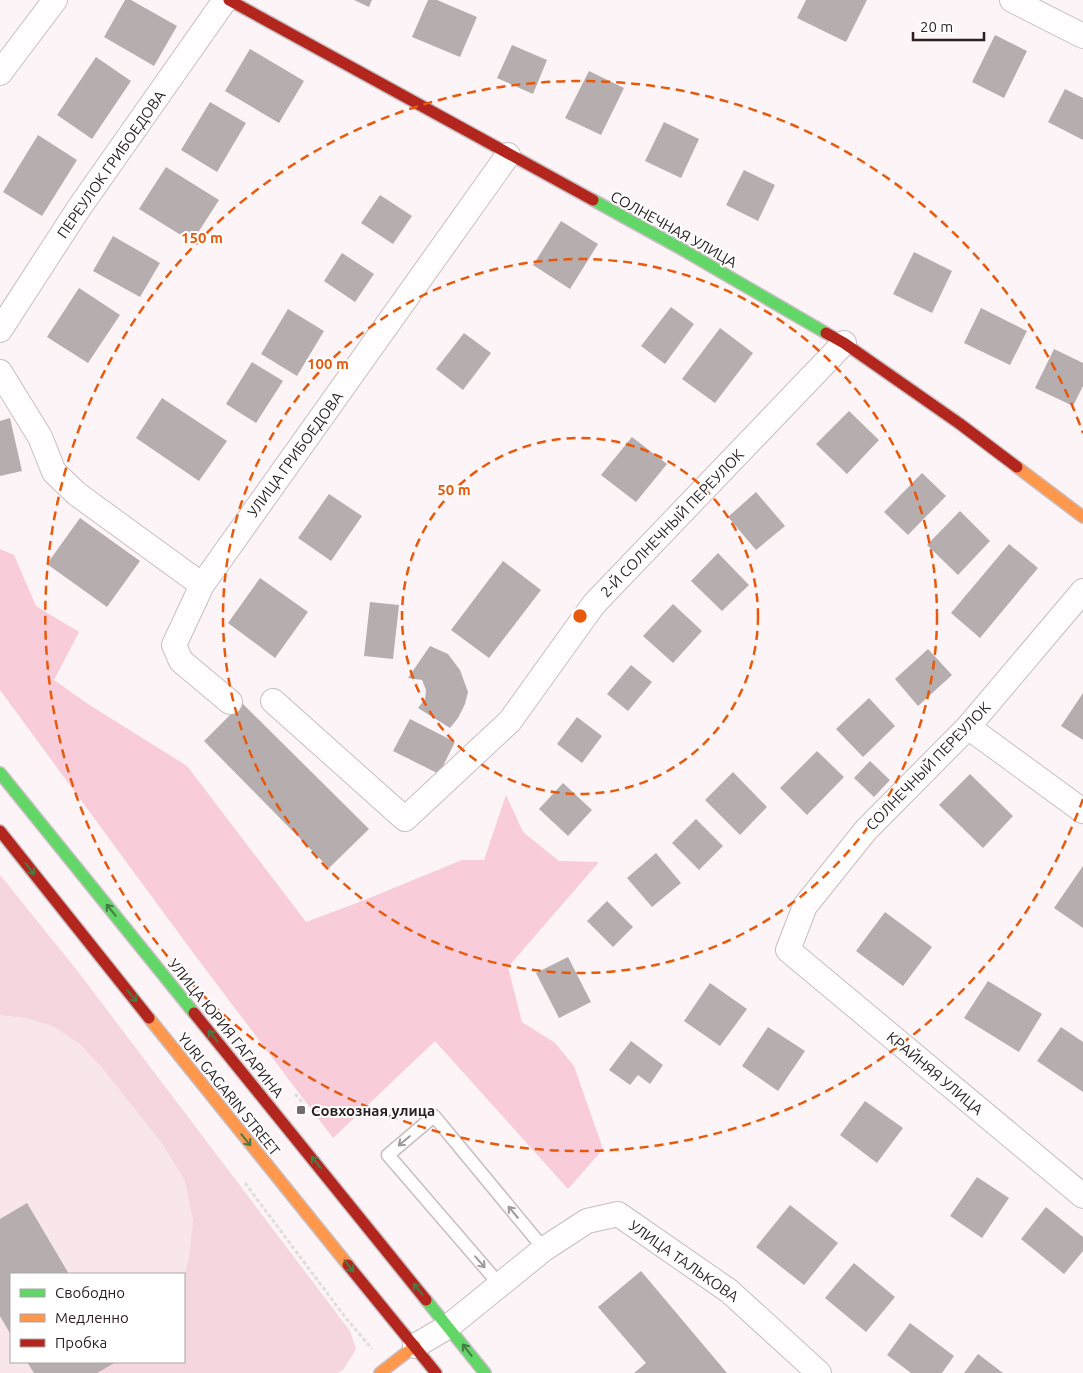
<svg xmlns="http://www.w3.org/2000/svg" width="1083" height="1373" viewBox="0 0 1083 1373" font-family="Ubuntu,sans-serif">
  <rect width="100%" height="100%" fill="#fcf4f6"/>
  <path fill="#f8e6ea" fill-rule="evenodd" d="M0,941L324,1342L272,1373H0ZM11,1274H184V1362H11Z"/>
  <path fill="#f5d6de" d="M0,875L76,969L350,1331L356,1349L343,1370L338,1373H72L92,1362H184V1275L189,1259L193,1220L185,1181L164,1146L138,1113L103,1069L79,1043L53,1026L26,1018L0,1015Z"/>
  <path fill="#f8ccd8" d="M0,549L14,555L36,606L79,632L54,680L88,704L187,766L306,922L362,901L462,860H484L506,795L523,832L559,861L599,862L508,967L522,1022L555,1043L574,1066L603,1149L568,1189L435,1041L333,1138L194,954L0,690Z"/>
  <path fill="#b6adaf" d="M125,0H131L177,26L154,66L104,37Z
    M354,0H372L369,7Z
    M428,0H437L477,17L460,57L412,37Z
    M806,0H867L846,42L797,18Z
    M995,35L1027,51L1004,98L972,82Z
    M512,45L547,60L533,94L497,78Z
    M250,49L304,81L279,123L225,91Z
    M96,57L131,81L92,139L57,115Z
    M589,71L624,88L601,135L565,118Z
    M1065,89L1083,98V140L1048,122Z
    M210,102L246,123L217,172L181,150Z
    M664,122L699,139L681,178L645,161Z
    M38,135L77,160L42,216L3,192Z
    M166,167L219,200L192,242L139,209Z
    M744,170L775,185L758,221L726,205Z
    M380,195L412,216L393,244L361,223Z
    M561,221L598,244L570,289L533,265Z
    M113,236L160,263L140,297L93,271Z
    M914,252L952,271L932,313L893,294Z
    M342,253L374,274L355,302L324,281Z
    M79,288L120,315L88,363L47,337Z
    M671,307L694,324L665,364L641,346Z
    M981,308L1027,331L1010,365L964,343Z
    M288,309L324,331L297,376L261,354Z
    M720,328L753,353L715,403L682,379Z
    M464,333L491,353L463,390L436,369Z
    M1054,349L1083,363V386L1073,406L1035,388Z
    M252,362L283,381L256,423L226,404Z
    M162,398L227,441L199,481L136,438Z
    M849,411L879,440L847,474L816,444Z
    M10,418L22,471L0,476V421Z
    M632,437L667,464L636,502L601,475Z
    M922,473L946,496L908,535L884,512Z
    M756,492L785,526L756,550L728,517Z
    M329,494L362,516L331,561L298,538Z
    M960,511L990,541L958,575L927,545Z
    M80,518L140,561L107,607L47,564Z
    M1009,544L1038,568L980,638L951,613Z
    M718,553L749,585L722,611L691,581Z
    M503,561L541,590L489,658L451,630Z
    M260,578L308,612L275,658L228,623Z
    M370,602L399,605L393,659L364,656Z
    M673,604L702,631L673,663L643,636Z
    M430,646L448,654L460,670L468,692L465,704L458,718L450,728L418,708L425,699L426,690L422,680L408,678Z
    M928,649L952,675L918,706L895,679Z
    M631,665L652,682L628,711L607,694Z
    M1083,693V740L1061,726Z
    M869,698L895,726L863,757L836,729Z
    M242,703L369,829L329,868L204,741Z
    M577,717L602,736L582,763L557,744Z
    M410,719L455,742L439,774L393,751Z
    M817,751L844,777L807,815L780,788Z
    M870,761L890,780L874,797L854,778Z
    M733,772L767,807L740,835L705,800Z
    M970,774L1013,816L983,848L939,805Z
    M563,783L592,810L568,836L539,809Z
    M696,819L723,846L699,870L672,843Z
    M656,853L681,883L652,907L627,878Z
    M1083,866V928L1054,908Z
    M607,901L633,927L613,947L587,921Z
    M885,912L932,947L903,986L856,951Z
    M568,957L591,1002L559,1018L536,973Z
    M988,981L1042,1014L1019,1052L964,1018Z
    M710,983L747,1009L720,1046L684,1021Z
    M768,1027L805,1051L778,1091L742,1066Z
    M1061,1027L1083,1042V1092L1037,1061Z
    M631,1041L663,1065L650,1084L638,1075L630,1085L609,1070Z
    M865,1101L903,1128L877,1163L840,1135Z
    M977,1177L1009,1198L982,1238L950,1216Z
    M27,1203L69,1274H11V1335L0,1316V1219Z
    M790,1205L838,1243L804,1285L756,1247Z
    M1046,1207L1083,1237V1251L1064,1274L1021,1239Z
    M854,1263L895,1297L866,1332L825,1298Z
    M641,1271L727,1373H634L646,1363L598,1307Z
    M910,1323L954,1356L942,1373H911L887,1355Z
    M978,1354L1003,1373H964Z
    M27,1362H116L97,1373H34Z"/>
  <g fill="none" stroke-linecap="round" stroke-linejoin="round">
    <g stroke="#c8bec1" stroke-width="15">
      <path id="lane" d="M500,1285L388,1155L434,1116L544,1249"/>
    </g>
    <g stroke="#c8bec1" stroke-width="26">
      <path id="street" d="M1012,0L1083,36
        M0,73L55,0
        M0,330L79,208L225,0
        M0,372L40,437L54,472L77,494L202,585
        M1083,591L968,727L866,830L805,906L788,950L1083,1196
        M273,701L405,819L510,721L594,604L844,343
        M230,702L181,661L174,645L202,585L508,155
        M968,727L1083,811
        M415,1346L449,1326L544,1249L587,1221L618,1214L729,1291L819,1373"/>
    </g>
    <g stroke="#c8bec1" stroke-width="14">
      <path id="fast" d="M593,200L678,247L826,333
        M0,773L194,1013
        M426,1300L485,1373"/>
    </g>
    <g stroke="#c8bec1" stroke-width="14">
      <path id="slow" d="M1017,467L1083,517
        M149,1018L348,1265
        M380,1373L415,1346"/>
    </g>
    <g stroke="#c8bec1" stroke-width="14">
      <path id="jam" d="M229,0L593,200
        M826,333L844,343L960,424L1017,467
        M0,831L149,1018
        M194,1013L426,1300
        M348,1265L436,1373"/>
    </g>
    <path stroke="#dfdddd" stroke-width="3" stroke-dasharray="4 2.5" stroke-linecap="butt" d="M295,1094L304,1104
      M245,1183L345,1317L372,1349"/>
    <use href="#lane" stroke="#fffdfe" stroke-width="12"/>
    <use href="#street" stroke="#fffdfe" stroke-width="24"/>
    <use href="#fast" stroke="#63d668" stroke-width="11"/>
    <use href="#slow" stroke="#ff974d" stroke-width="11"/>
    <use href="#jam" stroke="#b3261e" stroke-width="11"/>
  </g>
  <defs><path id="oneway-shaft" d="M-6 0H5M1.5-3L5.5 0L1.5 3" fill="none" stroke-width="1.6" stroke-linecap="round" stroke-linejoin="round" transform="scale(1.25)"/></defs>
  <g stroke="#477a45">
    <use href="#oneway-shaft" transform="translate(30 869) rotate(51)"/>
    <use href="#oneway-shaft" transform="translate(111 910) rotate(-129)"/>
    <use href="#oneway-shaft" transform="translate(132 996) rotate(51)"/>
    <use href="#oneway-shaft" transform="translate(213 1036) rotate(-129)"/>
    <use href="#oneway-shaft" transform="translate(246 1140) rotate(51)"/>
    <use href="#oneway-shaft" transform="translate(316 1162) rotate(-129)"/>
    <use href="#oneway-shaft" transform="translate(349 1266) rotate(51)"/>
    <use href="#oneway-shaft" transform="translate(418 1289) rotate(-129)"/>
    <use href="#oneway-shaft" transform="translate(467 1350) rotate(-128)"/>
  </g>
  <g stroke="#a0999b">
    <use href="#oneway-shaft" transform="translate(404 1141) rotate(140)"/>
    <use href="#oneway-shaft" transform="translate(513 1212) rotate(-130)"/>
    <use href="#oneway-shaft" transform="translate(480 1262) rotate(49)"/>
  </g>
  <g fill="none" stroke="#e8590c" stroke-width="2.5" stroke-dasharray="9 6">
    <circle cx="580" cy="616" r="178"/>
    <circle cx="580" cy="616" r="357"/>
    <path d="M1083 799A535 535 0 1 1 1083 433"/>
  </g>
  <rect fill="#746a6c" stroke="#fff" stroke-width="2" x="296" y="1105" width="10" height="10" rx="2.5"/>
  <g text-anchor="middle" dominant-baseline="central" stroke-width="4" stroke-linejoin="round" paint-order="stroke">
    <g font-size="15" fill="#2b1f22" stroke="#fff">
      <text transform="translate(111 164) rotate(-55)">ПЕРЕУЛОК ГРИБОЕДОВА</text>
      <text transform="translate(674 229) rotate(29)">СОЛНЕЧНАЯ УЛИЦА</text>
      <text transform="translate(295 454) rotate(-54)">УЛИЦА ГРИБОЕДОВА</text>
      <text transform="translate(672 523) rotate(-46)">2-Й СОЛНЕЧНЫЙ ПЕРЕУЛОК</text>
      <text transform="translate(928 766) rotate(-46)">СОЛНЕЧНЫЙ ПЕРЕУЛОК</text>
      <text transform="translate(226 1028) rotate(51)">УЛИЦА ЮРИЯ ГАГАРИНА</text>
      <text transform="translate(935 1073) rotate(40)">КРАЙНЯЯ УЛИЦА</text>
      <text transform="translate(229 1094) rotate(51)">YURI GAGARIN STREET</text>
      <text transform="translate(684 1261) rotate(35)">УЛИЦА ТАЛЬКОВА</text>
    </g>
    <g font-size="15" font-weight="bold" fill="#2b1f22" stroke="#fff" text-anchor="start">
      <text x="311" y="1110">Совхозная улица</text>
    </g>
  </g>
  <circle cx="580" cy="616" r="8" fill="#e8590c" stroke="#fff" stroke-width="2.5"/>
  <g font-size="15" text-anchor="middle" font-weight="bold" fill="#e8590c" stroke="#fff" stroke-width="4" stroke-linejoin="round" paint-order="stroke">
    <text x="202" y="243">150 m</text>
    <text x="328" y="369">100 m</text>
    <text x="454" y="495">50 m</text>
  </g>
  <rect x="10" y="1273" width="175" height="90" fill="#ffffff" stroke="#aaa5a7"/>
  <rect x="20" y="1289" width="25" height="8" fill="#63d668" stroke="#aaa5a7"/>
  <text x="55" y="1298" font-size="15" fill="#2b1f22">Свободно</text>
  <rect x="20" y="1314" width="25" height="8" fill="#ff974d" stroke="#aaa5a7"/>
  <text x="55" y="1323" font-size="15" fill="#2b1f22">Медленно</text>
  <rect x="20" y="1339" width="25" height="8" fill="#b3261e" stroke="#aaa5a7"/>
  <text x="55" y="1348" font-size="15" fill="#2b1f22">Пробка</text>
  <path d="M913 32v8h71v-8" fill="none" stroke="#2b1f22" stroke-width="2.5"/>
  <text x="920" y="32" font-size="15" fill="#2b1f22" stroke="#ffffff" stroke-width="4" paint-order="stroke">20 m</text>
</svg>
